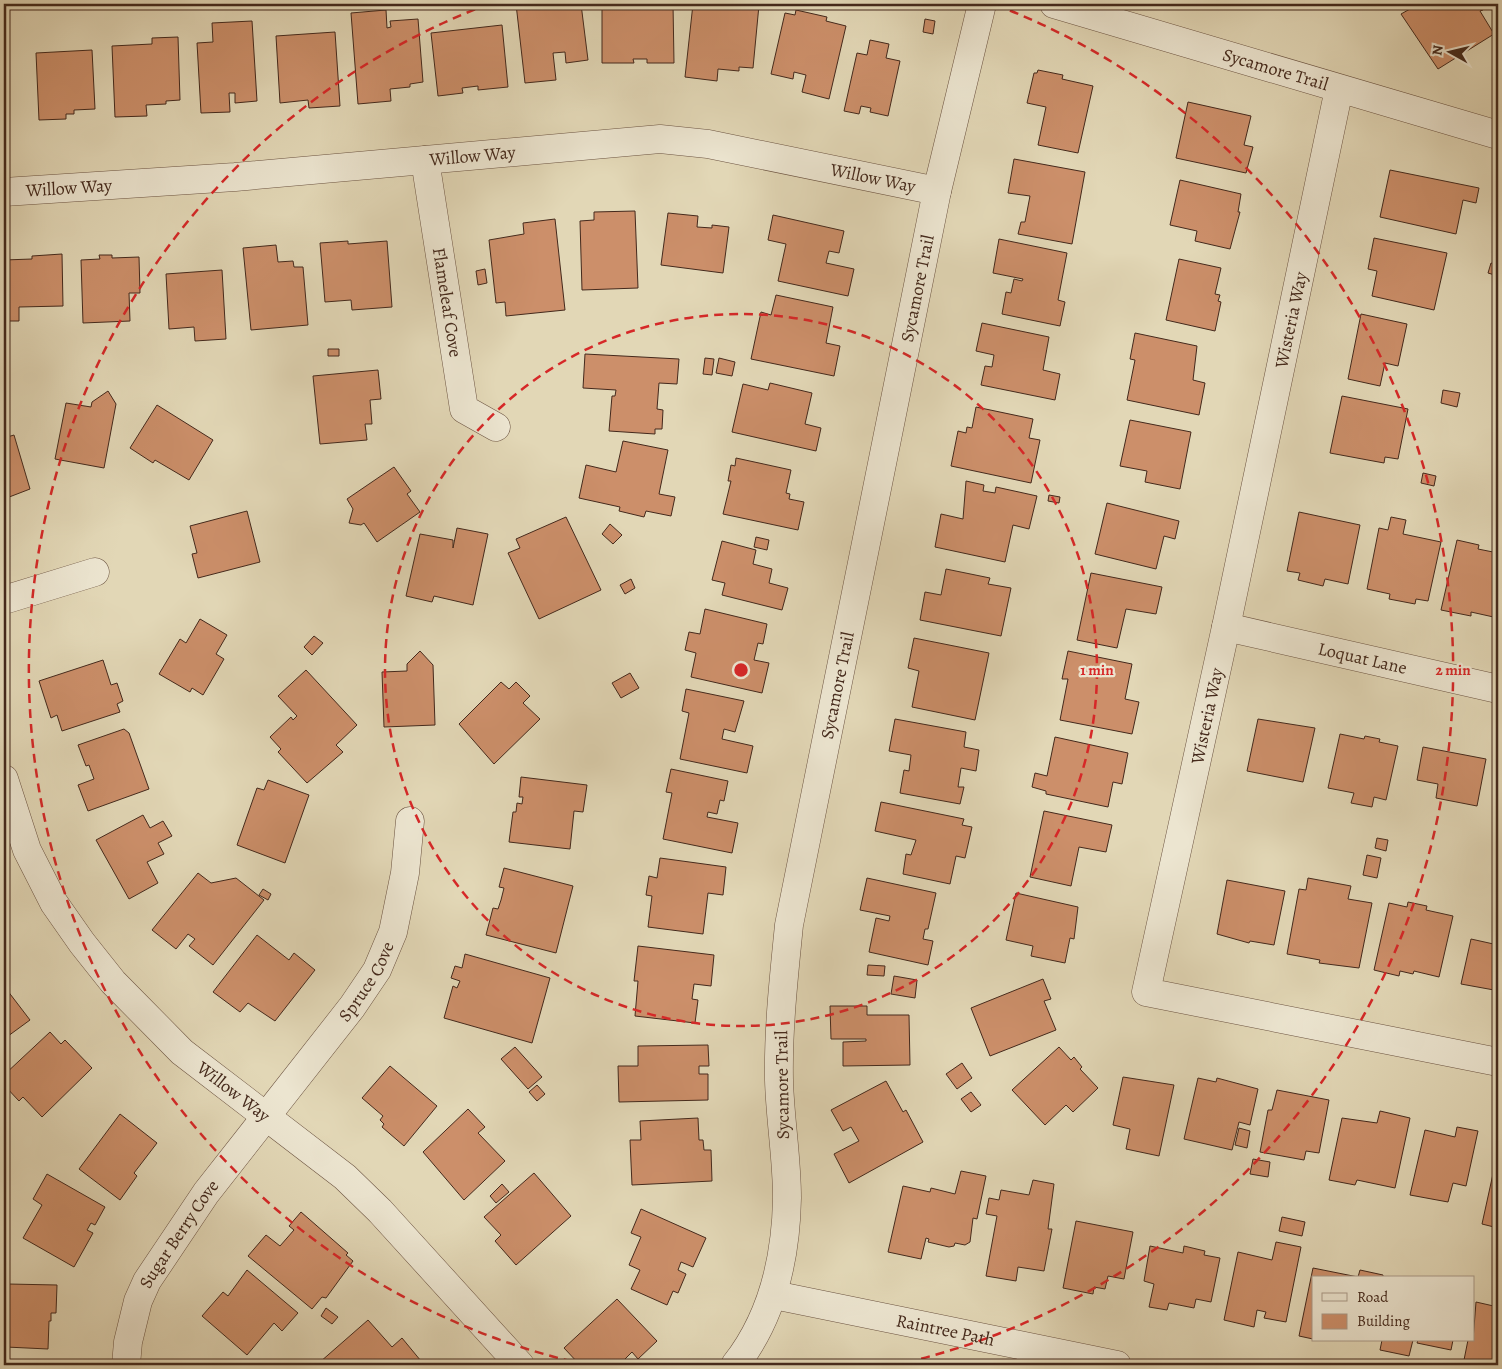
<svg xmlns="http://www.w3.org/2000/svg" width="1502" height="1369" viewBox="0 0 1502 1369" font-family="Alegreya,serif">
  <rect width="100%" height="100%" fill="#e2d7b6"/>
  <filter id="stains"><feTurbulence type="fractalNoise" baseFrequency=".004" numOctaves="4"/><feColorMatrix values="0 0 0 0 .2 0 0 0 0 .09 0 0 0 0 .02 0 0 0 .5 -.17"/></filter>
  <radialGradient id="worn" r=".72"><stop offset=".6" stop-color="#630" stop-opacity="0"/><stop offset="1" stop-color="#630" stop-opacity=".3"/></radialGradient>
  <path fill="#cc8f6a" stroke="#44291c" d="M516,4H581L588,60L566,63L565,52L553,53L556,80L525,83Z
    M602,4H673L674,63H647V59H633L634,63H602Z
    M693,4L759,5L753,68L739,67V71L718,69L717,81L685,77Z
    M1419,4H1480L1483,10L1480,11L1494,34L1438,69L1401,14Z
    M386,10L387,28L391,27L390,21L418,19L423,82L410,84V87L390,89L391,101L358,104L351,13Z
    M796,10L827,17L826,21L846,26L829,99L802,92L806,75L794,72L793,79L771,74L785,13L795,15Z
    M925,19L935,21L933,34L923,32Z
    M252,21L257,101L235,103V93H229L230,112L201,113L197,43L213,42L212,23Z
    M502,25L508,87L478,90V86L462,88L463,93L438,96L431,33Z
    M335,32L340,106L309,108L308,100L280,103L276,36Z
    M178,37L180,100L166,101V104L146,105L147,116L115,117L112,46L152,44V38Z
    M870,40L889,44L886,58L900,61L888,116L870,112L871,108L861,106L859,114L844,111L857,53L867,55Z
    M4,41H9L8,120H4Z
    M92,50L95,109L74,110V114H66V119L39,120L36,53Z
    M1038,70L1063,75L1062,79L1093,86L1078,153L1038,145L1046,107L1027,103L1034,73H1037Z
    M1188,102L1251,116L1244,145L1253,147L1246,173L1176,158Z
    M1014,159L1085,172L1072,244L1018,234L1021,222H1025L1030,196L1008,193Z
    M1390,170L1479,188L1476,203L1463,200L1456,234L1380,217Z
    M1180,180L1241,194L1238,212H1240L1230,249L1195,241L1197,231L1170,225Z
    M635,211L638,288L582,290L580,221L594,220V212Z
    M668,213L698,216L697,227L712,228V225L729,227L723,273L661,265Z
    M773,215L844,231L839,253L829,251L826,263L854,269L848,296L778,281L786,244L768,240Z
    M555,219L565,310L506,316L505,302L496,303L489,240L524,234L523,223Z
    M1374,238L1447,253L1434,310L1372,296L1377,271L1368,269Z
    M999,239L1067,253L1058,300L1065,302L1060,326L1002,314L1006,292L1011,293L1014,279L1022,281L1023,279L993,273Z
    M348,241V244L387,241L392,307L352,310L351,300L325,302L320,243Z
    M276,245L278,262L293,261L294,267H303L308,325L251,330L243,248Z
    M62,254L63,306L19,307V321H4V260L32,259V256Z
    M99,255H112V258L139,257L140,293H129L130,321L83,323L81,260L100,259Z
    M1179,259L1221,268L1215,294L1220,295L1218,301L1221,302L1215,331L1166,320Z
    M1491,263L1498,265V276L1488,273Z
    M485,269L487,283L478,285L476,271Z
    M222,270L226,339L195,341L194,327L169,329L166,274Z
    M776,295L833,307L826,343L840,346L834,376L751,359L761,312L771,315Z
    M1361,314L1407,324L1398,366L1385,363L1380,386L1348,379Z
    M982,323L1049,337L1043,370L1060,374L1055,400L981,385L985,366L992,367L994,355L976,351Z
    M1494,324H1498V371Z
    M1135,333L1197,346L1193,380L1205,383L1199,415L1127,400L1135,360L1130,359Z
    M328,349H339V356H328Z
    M585,354L679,359L677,384L659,383L657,409L663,410L662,429H655V434L609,431L612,396H615L616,390L583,388Z
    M705,358L714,359L712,375L703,374Z
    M719,358L735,362L732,376L716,373Z
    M378,370L381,399L370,400L372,424H365L367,440L320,444L313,376Z
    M770,383L812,393L805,424L821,428L816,451L732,432L743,384L768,390Z
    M1443,390L1460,393L1457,407L1441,403Z
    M108,391L116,404L104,468L55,459L66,403L91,407L92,402Z
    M1342,396L1408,409L1398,459L1385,457L1384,463L1330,453Z
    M157,405L213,440L189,480L155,460L153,463L130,448Z
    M976,407L1033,419L1029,438L1040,440L1031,483L951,466L958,431L966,433L967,427L972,428Z
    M1130,420L1191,432L1180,489L1145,482L1147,471L1120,466Z
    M14,435L30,489L4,499V438Z
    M623,441L668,450L659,494L675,497L671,516L646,511L644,517L619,511L620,507L579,498L586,465L616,472Z
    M736,458L791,470L786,493L790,494L789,499L804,502L798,530L723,514L731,481H728L731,465L735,466Z
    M394,467L411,491L407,494L420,512L377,542L364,523L361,525L349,523L353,509L347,499Z
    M1423,473L1436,476L1434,486L1421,483Z
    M966,481L984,485L983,491L995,493L996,487L1037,496L1029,529L1013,525L1005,562L935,547L941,514L963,519Z
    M1049,495L1060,497L1059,503L1048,501Z
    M1107,503L1179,521L1175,539L1164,536L1156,569L1095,554Z
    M247,511L260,562L198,578L192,554L197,553L190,526Z
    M1299,512L1360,525L1348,584L1325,579L1323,586L1298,580L1300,573L1287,571Z
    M566,517L601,590L539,619L508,553L520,548L516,539Z
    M1391,517L1406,520L1403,534L1441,542L1428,601L1416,599L1415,604L1389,599L1390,594L1367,589L1379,528L1388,530Z
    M610,524L622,535L613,544L602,534Z
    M457,528L488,534L473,605L434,596L432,602L406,596L420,534L453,540V548Z
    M756,537L769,540L767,550L754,547Z
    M1457,540L1479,545L1478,549L1498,553V618L1471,612V616L1441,610Z
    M722,541L756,550L753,564L772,569L769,583L788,588L782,610L722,595L725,583L712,580Z
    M946,569L990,578L988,584L1011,588L1001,636L920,620L925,592L941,595Z
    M1091,573L1162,587L1156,614L1126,609L1117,648L1077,640Z
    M631,579L635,588L625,594L620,585Z
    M705,609L767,624L763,644L758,643L754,660L769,663L762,693L691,677L696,653L685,650L689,632L700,634Z
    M200,619L227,635L216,654L224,659L203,695L192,688L190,692L159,674L180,639L186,643Z
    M314,636L323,643L312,655L304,647Z
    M914,638L989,653L975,720L912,707L919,671L908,668Z
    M420,651L433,665L435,725L384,727L382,672L407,671V664Z
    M1068,651L1132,664L1125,699L1139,702L1132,734L1060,720L1068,679H1062Z
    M103,660L111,685L117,683L123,701L117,704L120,712L62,731L57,715L51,718L39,681Z
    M306,670L357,725L336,745L343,752L307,783L278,752L281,749L270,737L291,717L293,720L297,716L278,696Z
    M630,673L639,688L621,698L612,683Z
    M501,682L509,689L516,682L530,696L523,703L540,719L494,764L459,724Z
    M686,689L744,701L735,732L724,729L722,739L753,746L747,773L680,759L689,713L682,711Z
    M895,719L966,732L964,747L979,750L976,771L961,768L958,787H964L960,804L900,793L904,770L909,771L911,755L889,751Z
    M1258,719L1315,728L1303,782L1247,771Z
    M124,729L129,733L149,789L88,811L78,785L94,779L89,765L86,766L78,745Z
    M1340,734L1364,739L1365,736L1380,739L1379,742L1398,746L1386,800L1374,797L1372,807L1351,803L1354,793L1328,788Z
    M1055,737L1128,753L1122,784L1113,782L1108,807L1046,794V791L1032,787L1035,773L1047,776Z
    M1423,747L1486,759L1477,806L1436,798L1438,784L1417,780Z
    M671,769L728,781L724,801L720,800L717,814L708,812L707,817L738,823L732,853L663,839L672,793L666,792Z
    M521,777L587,785L583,812L574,811L570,849L509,842L513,812H516L517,803L522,804L523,797H519Z
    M268,780L309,795L285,863L237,845L257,788L264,790Z
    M881,802L964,819L962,825L972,827L965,858L956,856L950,884L903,874L906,854L911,855L916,840L875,831Z
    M1044,811L1112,825L1106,852L1079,847L1071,886L1030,877Z
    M143,815L150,828L163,821L172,836L158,843L164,854L147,862L158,883L129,899L96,840Z
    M1377,838L1388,840L1386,851L1375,848Z
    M1367,855L1381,858L1377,878L1363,875Z
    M660,858L726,867L723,895L708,893L703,934L648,927L652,896L646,895L649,876L657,878Z
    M504,868L573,886L556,953L486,935L493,908L498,909L501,900L504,888L499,887Z
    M198,873L211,883L236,878L264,900L213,965L189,946L195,939L188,934L176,949L152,930Z
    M867,878L936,893L928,929H925L923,939L933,941L928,965L869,952L876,918L889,921L890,916L860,910Z
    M1308,878L1351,886L1348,899L1372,903L1359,968L1319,963L1320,960L1287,954L1299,889L1306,890Z
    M1227,880L1285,891L1274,945L1250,941L1249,943L1217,934Z
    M263,889L271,894L268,900L259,895Z
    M1016,893L1078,907L1074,939L1070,938L1065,963L1031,956L1033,946L1006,940Z
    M1408,902L1427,906L1426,910L1453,916L1439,977L1414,971L1413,974L1400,971L1399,976L1374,970L1389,903L1407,907Z
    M257,935L289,960L294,953L315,970L275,1021L248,1003L240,1012L213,992Z
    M1471,939L1498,945V997L1493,996L1494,990L1461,984Z
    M638,946L714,955L711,986L694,984L692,999L698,1000L695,1023L635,1016L638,981H634Z
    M465,954L550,978L532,1043L444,1018L453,986L457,988L460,981L451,978L455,966L462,968Z
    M868,965L885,966L884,976L867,975Z
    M894,976L917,980L915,998L891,994Z
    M1043,979L1051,999L1044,1001L1056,1030L990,1056L971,1008Z
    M4,980L6,984L4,986L30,1020L4,1039Z
    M830,1006H867V1015H909L910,1065L843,1066V1042L866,1041V1039H831Z
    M50,1032L61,1044L65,1040L92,1068L42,1117L23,1097L19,1101L4,1085L8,1081L4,1075Z
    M708,1045L709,1066H699V1074H708V1100L619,1102L618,1066H638V1046Z
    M515,1047L542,1077L528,1089L501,1059Z
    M1059,1047L1071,1060L1074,1057L1082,1067L1080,1069L1098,1088L1073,1112L1066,1105L1045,1125L1012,1090Z
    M962,1063L972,1078L957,1089L946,1074Z
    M390,1066L437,1106L404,1146L382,1127L384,1124L380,1120L383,1116L362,1098Z
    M1123,1077L1174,1085L1159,1156L1126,1149L1130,1129L1113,1125Z
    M1198,1078L1216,1082L1217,1078L1258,1089L1250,1125L1239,1122L1232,1150L1184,1139Z
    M886,1081L903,1112L906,1110L923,1142L849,1183L834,1154L859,1141L851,1127L843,1131L831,1110Z
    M537,1085L545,1094L537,1101L529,1092Z
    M1277,1090L1329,1100L1319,1153L1306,1151L1304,1160L1260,1152L1268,1110H1272Z
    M971,1092L981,1105L971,1112L961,1099Z
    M468,1109L485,1127L478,1133L505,1161L464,1200L423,1152Z
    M1380,1111L1410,1118L1395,1188L1357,1180L1355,1185L1329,1180L1342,1118L1377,1123Z
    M120,1114L157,1143L134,1173L137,1176L120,1200L79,1169Z
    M698,1118L699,1140H703L704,1150H711L712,1181L632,1185L630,1140H641L640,1121Z
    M1457,1127L1478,1131L1466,1186L1453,1183L1448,1202L1410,1195L1425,1130L1455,1137Z
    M1239,1128L1250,1131L1247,1148L1235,1145Z
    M1498,1151V1228L1482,1224Z
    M1253,1159L1270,1162L1268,1177L1250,1174Z
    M961,1171L986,1176L977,1219L973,1218L970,1242L965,1245L955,1243L954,1246L949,1247L928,1242L929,1239L926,1238L921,1259L888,1252L903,1186L930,1192L931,1188L955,1194Z
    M534,1173L571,1216L516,1265L495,1241L501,1235L484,1217Z
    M47,1174L105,1207L95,1225L91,1223L87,1230L93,1233L74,1267L23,1238L42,1205L33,1199Z
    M1033,1180L1054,1184L1048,1229H1052L1044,1271L1018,1267L1016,1281L986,1276L997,1216L986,1214L989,1198L999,1200L1001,1190L1029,1195Z
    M502,1184L509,1192L496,1203L490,1196Z
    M641,1209L706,1238L693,1267L681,1262L678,1270L686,1274L678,1293L673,1291L667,1305L631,1289L640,1270L629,1265L641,1237L631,1233Z
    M301,1212L348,1253L346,1255L353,1261L326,1298L322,1297L312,1309L248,1256L266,1235L280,1246L294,1230L289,1226Z
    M1282,1217L1305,1222L1302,1236L1279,1231Z
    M1076,1221L1133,1232L1124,1279L1108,1276L1105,1289L1094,1287L1093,1294L1063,1288Z
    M1276,1242L1301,1247L1286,1322L1264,1318L1266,1312L1257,1310L1254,1327L1224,1320L1238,1252L1272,1260Z
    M1150,1246L1183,1253L1184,1246L1205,1251L1204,1255L1220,1258L1211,1302L1196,1299L1194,1308L1169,1303L1167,1310L1149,1307L1154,1284L1144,1281Z
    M1313,1268L1358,1277L1360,1270L1383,1275V1278H1313V1339L1299,1336Z
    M247,1270L298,1313L282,1331L274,1323L247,1355L202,1316L223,1292L228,1296Z
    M8,1284L57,1285L56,1313H51V1321H49L48,1349L6,1347Z
    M617,1299L657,1341L638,1359L632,1352L621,1363L623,1365H580L564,1348Z
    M1476,1302L1498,1307V1349L1494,1365H1463L1468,1340H1473Z
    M326,1308L338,1317L332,1324L321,1316Z
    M368,1320L392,1347L402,1338L421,1361L417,1365H322L320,1362Z
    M1382,1340H1413L1409,1356L1380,1350Z
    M1418,1340H1453L1451,1350L1417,1343Z"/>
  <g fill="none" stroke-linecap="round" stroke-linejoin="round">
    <g stroke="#6c5442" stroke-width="29">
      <g id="street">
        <path id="s1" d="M1054,4L1498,135"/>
        <path d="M1339,89L1226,627L1146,992L1498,1062"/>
        <path id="s2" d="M425,160L464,409L496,427"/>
        <path id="s3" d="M4,192L235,177L660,139L708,144L937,191"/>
        <path d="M4,600L95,572"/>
        <path id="s4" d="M1226,627L1498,689"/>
        <path id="s5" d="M4,779L27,850L54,903L82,943L113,982L182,1052L345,1177L380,1211L520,1365"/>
        <path id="s6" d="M774,1295L1117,1365"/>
        <path id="s7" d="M126,1365L128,1342L138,1301L147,1281L206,1193L352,1007L377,970L393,932L405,873L410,821"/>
        <path id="s8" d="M735,1365C772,1318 786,1257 787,1198C787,1158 780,1119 779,1080C778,1028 784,976 789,925L937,191L982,4"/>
      </g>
    </g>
    <use href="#street" stroke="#ece5d0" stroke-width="28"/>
  </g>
  <g fill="none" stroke="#d62828" stroke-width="2.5" stroke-dasharray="9 6">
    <circle cx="741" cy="670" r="356"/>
    <path d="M587 1365A712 712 0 0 1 486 5M996 5A712 712 0 0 1 895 1365"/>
  </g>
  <g text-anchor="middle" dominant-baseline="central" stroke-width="4.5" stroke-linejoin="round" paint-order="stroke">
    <g font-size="18" fill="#44291c" stroke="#ece5d0">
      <text stroke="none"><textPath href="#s1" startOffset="231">Sycamore Trail</textPath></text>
      <text stroke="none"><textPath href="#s3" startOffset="470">Willow Way</textPath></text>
      <text stroke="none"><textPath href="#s3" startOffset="875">Willow Way</textPath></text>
      <text stroke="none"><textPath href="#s3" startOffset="65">Willow Way</textPath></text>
      <text stroke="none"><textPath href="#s8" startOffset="1101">Sycamore Trail</textPath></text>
      <text stroke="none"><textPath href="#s2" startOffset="144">Flameleaf Cove</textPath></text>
      <text transform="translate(1291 320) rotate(-78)">Wisteria Way</text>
      <text stroke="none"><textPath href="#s4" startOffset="140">Loquat Lane</textPath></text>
      <text stroke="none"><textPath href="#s8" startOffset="696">Sycamore Trail</textPath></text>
      <text transform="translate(1207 716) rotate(-78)">Wisteria Way</text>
      <text stroke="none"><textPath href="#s7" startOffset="459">Spruce Cove</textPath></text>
      <text transform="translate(782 1085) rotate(-91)">Sycamore Trail</text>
      <text stroke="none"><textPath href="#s5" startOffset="396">Willow Way</textPath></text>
      <text stroke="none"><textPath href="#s7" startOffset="144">Sugar Berry Cove</textPath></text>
      <text stroke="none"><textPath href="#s6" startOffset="175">Raintree Path</textPath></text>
    </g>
  </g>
  <circle cx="741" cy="670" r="8" fill="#d62828" stroke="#ece5d0" stroke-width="2.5"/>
  <g font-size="15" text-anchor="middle" font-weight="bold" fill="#d62828" stroke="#ece5d0" stroke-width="4.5" stroke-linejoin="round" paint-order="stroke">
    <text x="1097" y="675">1 min</text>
    <text x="1453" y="675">2 min</text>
  </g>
  <rect width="1502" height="1369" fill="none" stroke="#e2d7b6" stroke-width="20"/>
  <rect x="5" y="5" width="1492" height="1359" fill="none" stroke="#44291c" stroke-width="2.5"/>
  <rect x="10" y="10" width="1482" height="1349" fill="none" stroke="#44291c"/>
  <rect x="1312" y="1276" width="162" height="65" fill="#ece5d0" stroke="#a99a88"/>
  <rect x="1322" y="1293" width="25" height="8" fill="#ece5d0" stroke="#a99a88"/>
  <text x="1357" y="1302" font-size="15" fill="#44291c">Road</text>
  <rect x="1322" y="1314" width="25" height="15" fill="#cc8f6a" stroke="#a99a88"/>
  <text x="1357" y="1326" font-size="15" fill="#44291c">Building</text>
  <g transform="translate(1450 52) rotate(278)" stroke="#ece5d0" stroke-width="4" paint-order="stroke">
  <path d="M0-4L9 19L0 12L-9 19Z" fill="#44291c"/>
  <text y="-8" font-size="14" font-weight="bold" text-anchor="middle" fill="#44291c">N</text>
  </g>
  <rect width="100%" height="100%" filter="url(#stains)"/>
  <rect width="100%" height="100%" fill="url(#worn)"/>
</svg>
